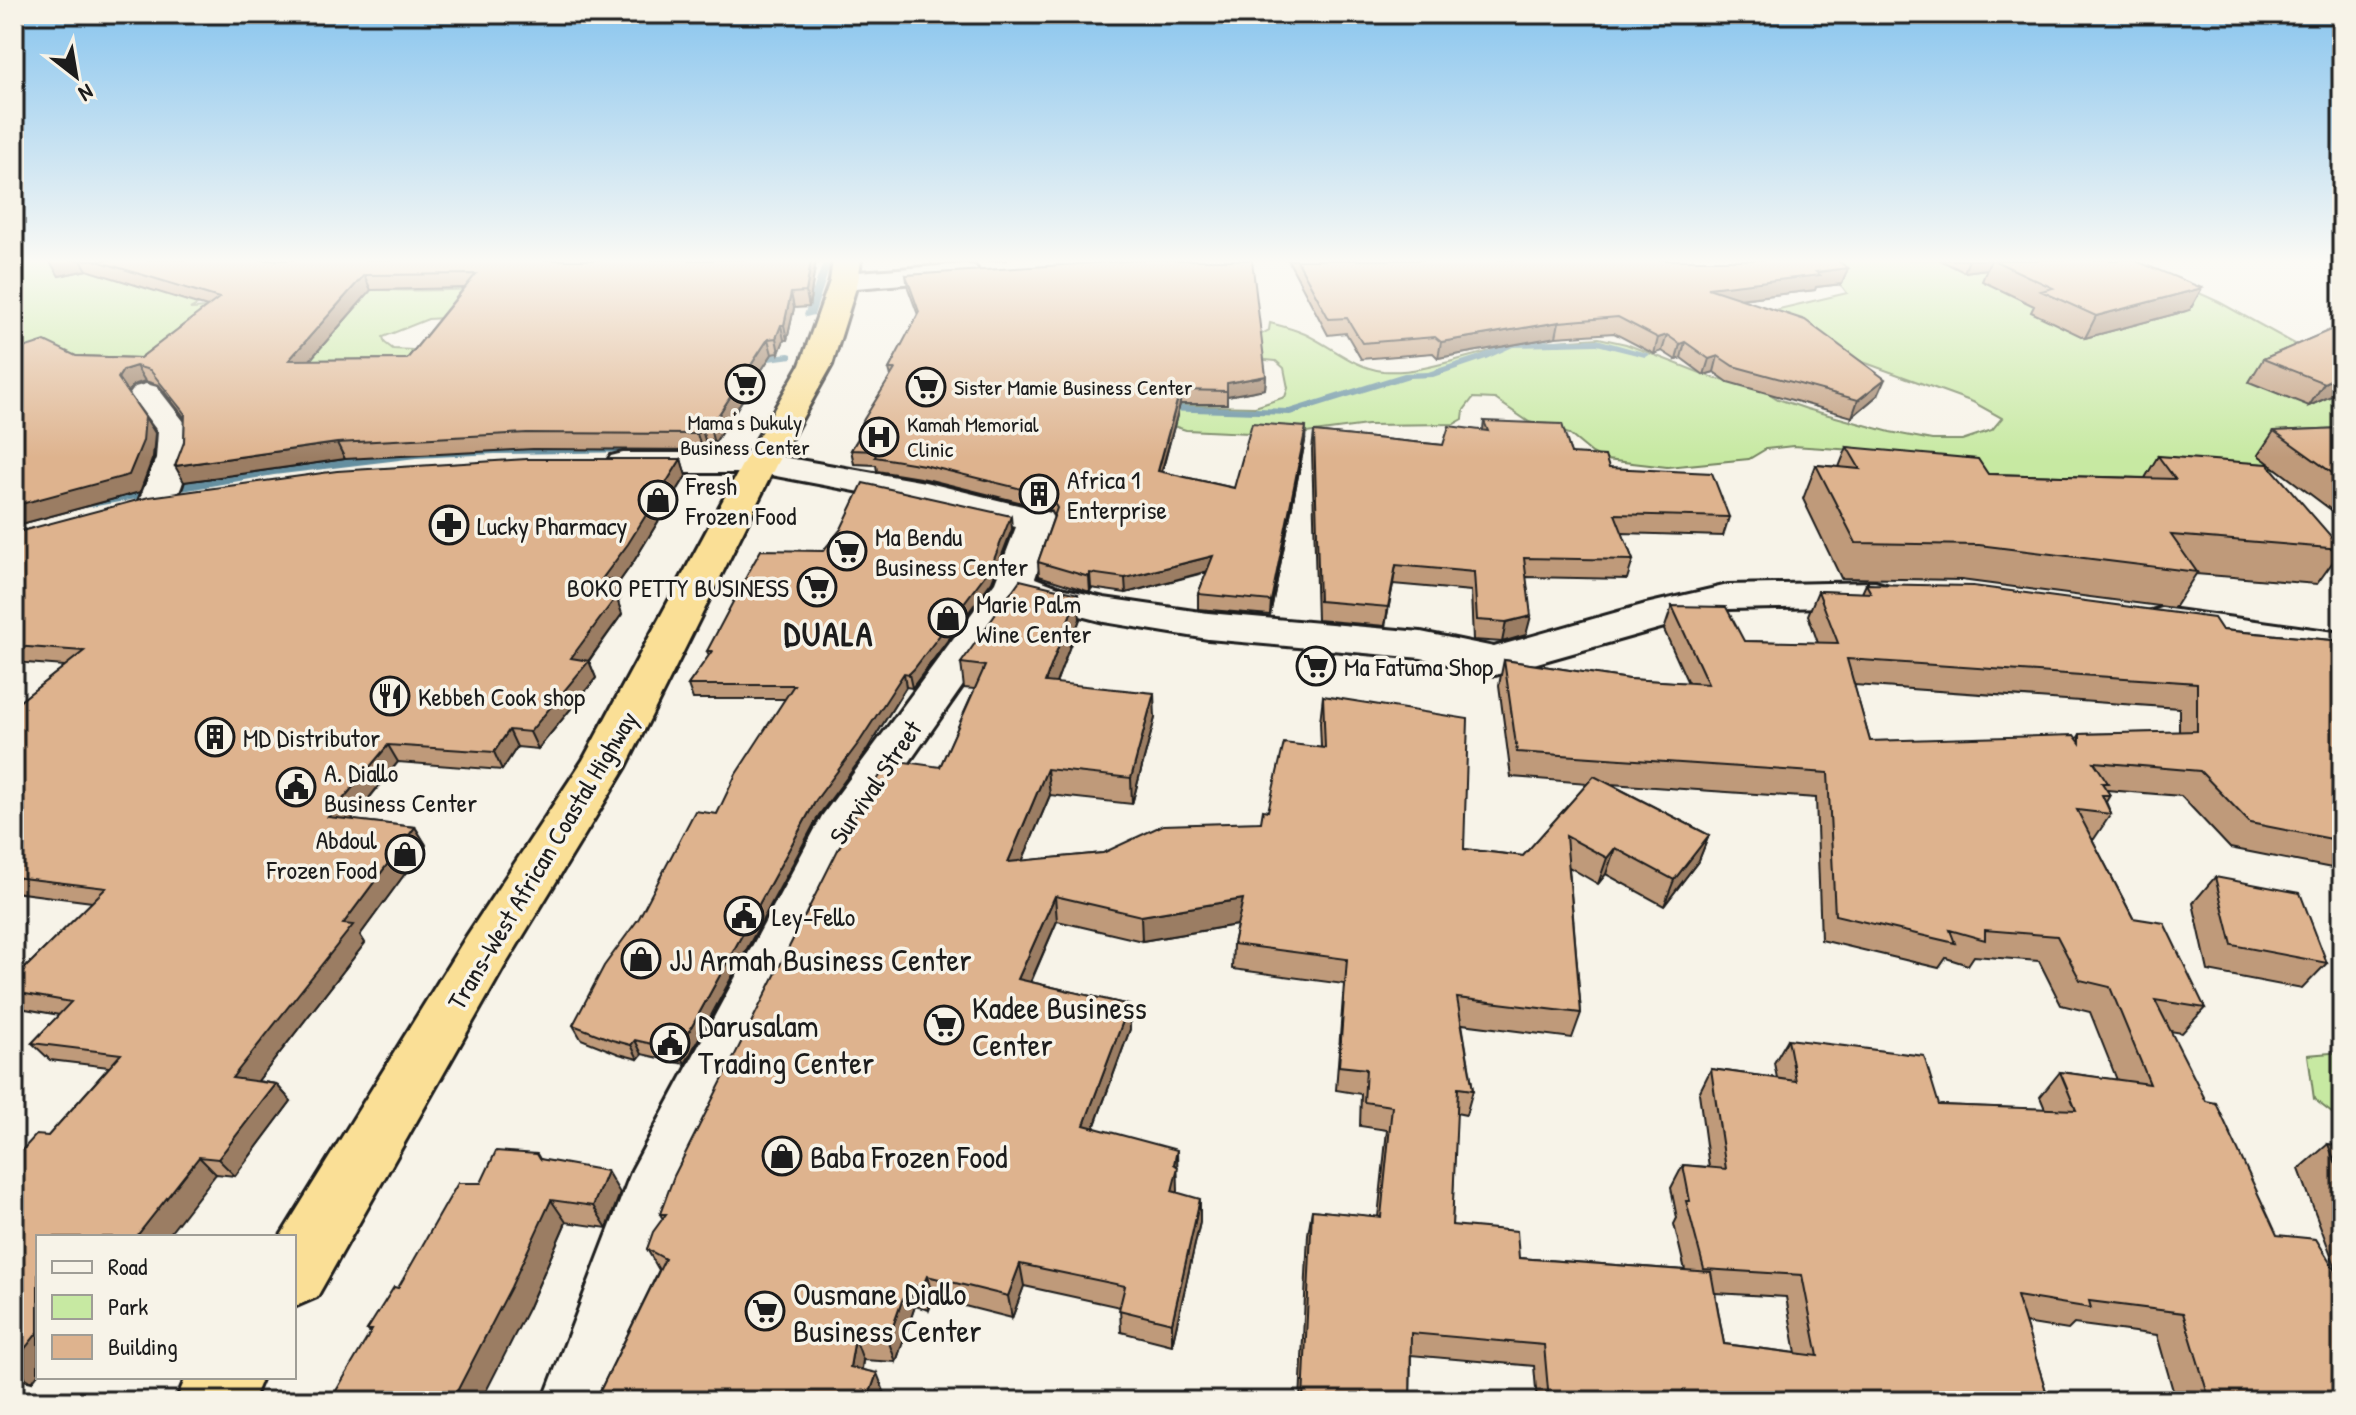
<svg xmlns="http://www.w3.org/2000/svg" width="2356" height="1415" viewBox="0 0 2356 1415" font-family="'Patrick Hand',sans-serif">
  <rect width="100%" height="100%" fill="#f7f3e8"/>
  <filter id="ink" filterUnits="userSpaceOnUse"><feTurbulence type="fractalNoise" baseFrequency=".0125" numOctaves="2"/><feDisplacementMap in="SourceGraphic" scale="16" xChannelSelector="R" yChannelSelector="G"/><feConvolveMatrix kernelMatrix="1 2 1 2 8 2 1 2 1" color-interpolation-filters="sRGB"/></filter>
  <g filter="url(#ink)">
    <path fill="#c7e9a2" stroke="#72825f" stroke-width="2" d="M14,260H280L190,309C223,309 254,295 287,292C347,285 408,294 468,289L443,318L428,319L383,337L385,343L393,349L577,358L121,375L14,352Z
      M1770,260H2126L2219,302L2295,344L2342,352V475L2328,466L2250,470L2150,515L1885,452L1793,446L1766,449L1749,459L1667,467L1606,460L1592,453L1569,434L1529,422L1495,399L1473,398L1464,410L1463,419L1454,424L1367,425L1291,435L1186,430L1101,404L1255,407L1285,397L1288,388L1284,368L1276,361L1245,358L1260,335L1269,330L1270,323C1282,326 1294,329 1305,334C1331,346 1354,368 1383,371C1420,374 1457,358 1492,351L1496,349L1495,345L1599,338L1626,344L1716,379L1749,381L1778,399L1807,409L1890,432L1932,440H1962L1992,430L2002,418L1973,402L1819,346L1761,320L1775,310L1847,293C1834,271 1794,267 1770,260Z
      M2342,1052V1121L2314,1099L2308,1055Z"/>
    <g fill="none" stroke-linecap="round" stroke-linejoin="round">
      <path fill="#658fa0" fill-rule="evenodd" d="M824,260H832L814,315L806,317L804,315Z
        M1597,339L1650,354L1645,357L1597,345L1513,347L1486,359L1433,377L1409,378L1290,415L1162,411L1157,408L1162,405L1289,409L1404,373L1428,372L1480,355L1511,341Z
        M789,353L792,354V358L752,363L747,360L752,357Z
        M713,446L718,449L717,451L495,454L416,458L274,475L85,508L79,505L85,502C194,480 304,461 415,452C514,444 614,447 713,446Z"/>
      <g stroke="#1c1c1c" stroke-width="6">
        <path id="minor" d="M965,264L975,266L979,272L975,278L844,289L834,287L830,281L834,275L844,273Z
          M146,384L157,387L192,432C190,458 185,487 170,509L157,512L144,509L139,501L156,458L158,432L130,394L135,387Z
          M623,453H760L925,482L1050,513L1055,521L1035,578L1061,588L1104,598L1208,613L1421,632L1494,647L1646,604L1728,585L1875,582L1889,586L1895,594L1889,602L1875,606L1728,609L1495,675L1421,658L1208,639L1104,622L1022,601L866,824L683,1198L613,1401H543L632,1170L822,816L995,582L1016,527L924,504L760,473H623L611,470L606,463L611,456Z
          M2162,608L2342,633V659L2148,630L2142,621L2148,612Z"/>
      </g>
      <g stroke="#1c1c1c" stroke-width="6">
        <path id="highway" d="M833,260H861L858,281L832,365L777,463L626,767L504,967L317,1297L294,1307V1237H280L466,937L583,760L743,463L800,365L830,281Z
          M186,1377H262L252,1401H176Z"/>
      </g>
      <use href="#minor" fill="#f7f3e8" fill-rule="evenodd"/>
      <use href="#highway" fill="#fadf96" fill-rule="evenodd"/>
    </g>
    <path fill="#bf9a7a" stroke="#1c1c1c" stroke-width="2" fill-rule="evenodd" d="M50,260H816L809,307L794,308L787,340H784L779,353L772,354L714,444L706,443L702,450L533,449L345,459L184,482V442L185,418L159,385L145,381L133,385L128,393L155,433L153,457L140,492L14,526V351L76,356L140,358L207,307L87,270L59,276ZM464,288L407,359L310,360L371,290Z
      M930,260H1008L931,265Z
      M1288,260H1836L1848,268L1842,284L1816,287L1815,290L1741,299L1878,395L1852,417L1728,382L1714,372L1704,375L1681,358L1676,360L1662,351L1654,354L1614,333L1556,337L1438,358L1433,353L1361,359L1346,333L1328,335Z
      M1940,260H2134L2190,310L2085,338L2031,312L2034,306L1982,281L1987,269L1964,272Z
      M906,275L1266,376L1265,389L1227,396V404H1180L1162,472L1234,488L1305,441L1270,615L1198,609V594L1207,572L1126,593L1091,588L1090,592L1039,576L1038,562L1054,516L1051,510L926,479L877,471L876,465L854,464L851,450L860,435L859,429L891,376L889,369L918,315L908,288Z
      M2342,325V391L2309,406L2249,382L2263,359Z
      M1484,421L1609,468L1729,517L1723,536L1622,533L1633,560L1627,579L1526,577V635L1502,642L1473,640L1471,591L1393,584L1385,626L1317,620L1312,450L1314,432L1443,445L1483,430Z
      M2342,428V518L2258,455L2274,431Z
      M1847,447L1988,474L2145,478L2158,456L2342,549L2317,584L2196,574L2174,608L1961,580L1841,578L1803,499L1816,465L1839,467Z
      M681,459L686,476L634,561L617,585L621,597L618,602L622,614L589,661L596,678L538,749L517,747L502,770L398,762L352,820L415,827L426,845L360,935L365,943L258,1081L276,1084L291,1101L235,1176L216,1174L38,1237L32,1382L14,1378V1159L48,1136L109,1067L50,1060L32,1043L59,1015L20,1008L14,1002V979L92,902L14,892V706L65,666L14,662V533Z
      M1012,529L992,581L917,683L912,688L906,687L863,756L819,815L685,1064L642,1054L638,1059L619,1054L581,1039L573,1025L717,814L785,699H693L688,685L709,656L707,651L823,551Z
      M1866,584L2222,630L2342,641V870L2230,848L2181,796L2106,790L2110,795L2106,802L2111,814L2094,839H2092L2133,918L2205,1008L2182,1033L2170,1031L2342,1401H2176L2157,1335L2074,1324L2068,1330L2025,1323L2049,1401H1537L1534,1366L1411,1355L1410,1401H1300L1308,1234L1312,1210L1378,1217L1387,1130L1360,1126L1361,1094L1336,1090L1344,984L1232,969L1233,944L1237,925L1142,941L1057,921L1031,982L1129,1005L1130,1029L1094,1128L1177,1166V1193L1200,1222L1172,1345L1121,1332L1120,1307L1024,1286L1012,1318L933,1298L929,1310L915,1306L896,1362L863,1360L862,1369L885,1394L882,1401H595L659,1270L647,1249L663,1219L660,1214L940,767L975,689L964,688L961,663L1080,619L1056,683L1155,718L1132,804L1050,795L1022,861L1103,853L1261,822L1268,811L1321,747L1320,722L1323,696L1464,849L1523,856L1588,783L1511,777L1499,685L1504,660L1629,679L1688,683L1664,630L1672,606L1744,641L1818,643L1808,615L1818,591L1862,593ZM1854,685L2179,708V732L2080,734L2077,739L1870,741ZM1610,784L1816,798L1821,940L1939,968L1946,958L1968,965L1974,956L2039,961L2061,1005L2090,1012L2117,1080L2060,1072L2040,1097L2045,1109L1939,1105L1788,1039L1774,1063L1777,1078L1711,1069L1699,1093L1709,1167L1683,1165L1671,1188L1677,1218L1674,1224L1685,1270L1519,1258L1452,1225L1456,1113L1466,1115L1473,1090L1462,1024L1572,1038L1581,1013L1569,867L1598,884L1606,874L1664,906L1699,860L1709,835ZM1715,1293L1786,1297L1796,1353L1724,1344Z
      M2215,877L2327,963L2302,989L2208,971L2193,903Z
      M2328,1144L2342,1147V1272L2337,1271L2299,1169Z
      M540,1159L620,1193L607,1228L566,1222L528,1309L370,1333L367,1330L398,1288L481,1183Z"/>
    <path fill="#9b7d63" stroke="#1c1c1c" stroke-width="2" d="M56,260H81L87,270L59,276L50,262Z
      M811,260H816L809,307L806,292Z
      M1969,260H1991L1987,269L1964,272Z
      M1848,268L1842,284L1816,287L1815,290L1704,303L1708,288Z
      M364,275L371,290L296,376L289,360Z
      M2202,288L2190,310L2085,338L2096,316Z
      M791,293L794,308L787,340L784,325Z
      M1559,322L1556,337L1438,358L1441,342Z
      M781,325L784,340L779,353L776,338Z
      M1667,335L1662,351L1654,354L1658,338Z
      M768,339L772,354L714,444L710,428Z
      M1685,342L1681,358L1676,360L1680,344Z
      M1718,356L1714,372L1704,375L1709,359Z
      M136,366L145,381L133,385L127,394L118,378L123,370Z
      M2342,374V391L2309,406L2324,383Z
      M1266,376L1265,389L1227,396V383Z
      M1885,379L1878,395L1852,417L1858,400Z
      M1180,390V404L1158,485V471Z
      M145,417L155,433L153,457L140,492L14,526V506Z
      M701,427L706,443L702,450L697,434Z
      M1306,427L1305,441L1270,615L1271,601Z
      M337,443L345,459L184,482L175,466Z
      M681,459L686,476L634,561L617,585L621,597L618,602L622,614L586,664L589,661L596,678L538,749L530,732L571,658L604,596L602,579Z
      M1011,516L1012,529L992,581L912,688L909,674Z
      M1213,556L1212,570L1126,593L1125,578Z
      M1396,565L1393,584L1385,626L1388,607Z
      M1090,573L1091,588L1090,592L1089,577Z
      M1078,594L1080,619L1047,707L1045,682Z
      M1531,616L1526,635L1502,642L1506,622Z
      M904,673L906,687L863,756L819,815L685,1064L679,1050L816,800Z
      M1154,693L1155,718L1132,804L1131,778Z
      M509,730L517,747L502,770L494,752Z
      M388,745L398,762L340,834L328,817Z
      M1047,769L1050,795L1011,888L1008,862Z
      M415,827L426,845L360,935L365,943L247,1095L232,1078L343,924Z
      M1709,835L1699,860L1664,906L1674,880Z
      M1615,848L1606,874L1598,884L1607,858Z
      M1055,896L1057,921L1021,1004L1018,979Z
      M1243,899L1242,924L1142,941L1141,916Z
      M1129,1005L1130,1029L1086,1149L1084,1125Z
      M635,1040L642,1054L638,1059L631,1045Z
      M276,1084L291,1101L235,1176L218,1159Z
      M1177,1150L1178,1191L1172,1215V1191L1174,1164Z
      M199,1157L216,1174L167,1237H136Z
      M607,1171L620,1193L607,1228L593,1206Z
      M1200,1199V1222L1172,1345V1323Z
      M551,1200L566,1222L528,1309L481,1401H452Z
      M1020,1264L1024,1286L1012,1318L1008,1296Z
      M927,1276L933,1298L929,1310L922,1288Z
      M908,1284L915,1306L896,1362L888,1340Z
      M38,1332V1374L32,1382L14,1370V1362Z
      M855,1338L863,1360L859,1388L850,1367Z
      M877,1373L885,1394L882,1401H867Z"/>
    <path fill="#deb38e" stroke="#1c1c1c" stroke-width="2" fill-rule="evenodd" d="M94,260H811L806,292L791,293L784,325H781L776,338L768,339L710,428L701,427L697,434L527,433L337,443L175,466L184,442L185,414L150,370L136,366L123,370L118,378L145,417L143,441L129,475L14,506V351L45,341L76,356L140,358L219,298ZM476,274L407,359L289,360L364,275Z
      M1141,260H1252L1266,376L1227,383V391L1180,390L1158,471L1234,488L1252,423L1306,427L1271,601L1198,594L1213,556L1125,578L1090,573L1089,577L1038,562L1057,508L1050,496L924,465L875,457L877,451L851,450L864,429H859L864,419L895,369H889L919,312L906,275Z
      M1297,260H1836L1848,268L1816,272L1820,275L1708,288L1805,320L1885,379L1858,400L1733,366L1718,356L1709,359L1685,342L1680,344L1667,335L1658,338L1618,317L1559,322L1441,342L1435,337L1362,343L1347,318L1329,319Z
      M1993,260H2134L2202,288L2096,316L2041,291L2053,288Z
      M2342,325V374L2324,383L2263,359Z
      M1484,421L1562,424L1571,454L1605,456L1609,468L1712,473L1729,517L1615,514L1633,560L1524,558L1531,616L1506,622L1477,620L1474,572L1396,565L1388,607L1319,601L1314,432L1443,445L1449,426L1488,431Z
      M2342,428V480L2274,431Z
      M1847,447L1978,459L1988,474L2175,479L2158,456L2268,464L2342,549L2171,535L2197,572L1979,545L1856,543L1816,465L1860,469Z
      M527,459H681L628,544L602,579L615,580L604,596L616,597L571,658L589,661L530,732L509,730L494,752L388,745L328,817L415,827L343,924L353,925L232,1078L276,1084L218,1159L199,1157L136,1237H38V1332L14,1362V1159L36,1135L48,1136L121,1054L32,1043L71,1002L14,992V979L106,888L14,877V706L84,651L14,646V533L149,497L337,471Z
      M863,483L1011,516L991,567L914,669L909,674L904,673L860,741L816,800L679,1050L635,1040L631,1045L612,1040L573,1025L604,966L639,918L695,811L717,814L736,774L794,685H688L712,651H707L753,564L761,550L823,551L841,529Z
      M1020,580L1078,594L1045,682L1154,693L1131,778L1047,769L1008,862L1103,853L1163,825L1261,822L1263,810L1268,811L1284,743L1325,748L1323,696L1468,719L1464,849L1523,856L1594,776L1709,835L1674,880L1615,848L1607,858L1566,836L1581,1013L1457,998L1473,1090L1458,1088L1452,1225L1517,1231L1519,1258L1711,1272L1724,1344L1818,1356L1802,1275L1704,1269L1686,1201H1690L1683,1165L1726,1169L1711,1069L1796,1081L1788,1039L1924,1056L1939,1105L2076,1110L2060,1072L2150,1084L2110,987L2080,980L2057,936L1985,930V940L1950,930L1955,943L1835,915L1828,773L1517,752L1504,660L1629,679L1708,684L1672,606L1726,607L1744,641L1838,643L1818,591L1871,593L1866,584L1973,586L2214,618L2222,630L2342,641V841L2250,823L2200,771L2094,762L2108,783H2102L2110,795H2102L2111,814L2077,810L2133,918L2164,923L2205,1008L2155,1000L2206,1101L2216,1103L2277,1235L2316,1239L2342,1281V1401H2210L2183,1313L2089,1301L2091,1308L2017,1296L2049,1401H1810L1765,1393L1767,1401H1549L1544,1345L1411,1333L1410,1401H1303L1312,1210L1381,1217L1392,1106L1364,1102L1366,1069L1339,1066L1347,959L1233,944L1243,899L1141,916L1055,896L1018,979L1129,1005L1084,1125L1177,1150L1174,1164L1178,1167L1172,1191L1200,1199L1172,1323L1119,1310L1125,1286L1020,1264L1008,1296L927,1276L922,1288L908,1284L888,1340L855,1338L850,1367L877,1373L867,1401H595L665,1259L647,1249L653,1232L666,1214H660L674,1176L863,800L891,760L940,767L985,666L961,663ZM1847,659L2197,683V731L2080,734V743L2074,735L1870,741Z
      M2215,877L2300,893L2327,963L2232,945Z
      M2328,1144L2342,1147V1179Z
      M496,1151L537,1154L540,1159L607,1171L593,1206L551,1200L511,1287L452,1401H330L372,1330H367L394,1287L398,1288L458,1183H481Z"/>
  </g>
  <linearGradient id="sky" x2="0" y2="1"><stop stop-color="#87c4ee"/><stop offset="0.57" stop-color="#fbfaf5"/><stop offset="1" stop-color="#fbfaf5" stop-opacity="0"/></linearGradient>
  <rect width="2356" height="458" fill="url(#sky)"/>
  <defs>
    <g id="supermarket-ring" transform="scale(2)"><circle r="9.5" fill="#f7f3e8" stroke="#1c1c1c" stroke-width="1.5"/><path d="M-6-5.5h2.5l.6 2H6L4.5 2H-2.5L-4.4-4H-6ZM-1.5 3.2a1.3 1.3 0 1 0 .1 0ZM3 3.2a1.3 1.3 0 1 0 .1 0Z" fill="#1c1c1c"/></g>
    <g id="hospital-ring" transform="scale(2)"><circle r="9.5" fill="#f7f3e8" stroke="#1c1c1c" stroke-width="1.5"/><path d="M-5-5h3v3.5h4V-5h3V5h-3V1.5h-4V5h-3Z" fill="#1c1c1c"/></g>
    <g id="building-ring" transform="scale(2)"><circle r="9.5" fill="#f7f3e8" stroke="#1c1c1c" stroke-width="1.5"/><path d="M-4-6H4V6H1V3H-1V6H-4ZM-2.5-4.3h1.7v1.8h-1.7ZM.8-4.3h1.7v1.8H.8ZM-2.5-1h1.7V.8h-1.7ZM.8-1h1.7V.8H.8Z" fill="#1c1c1c"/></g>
    <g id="shop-ring" transform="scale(2)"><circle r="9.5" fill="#f7f3e8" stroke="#1c1c1c" stroke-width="1.5"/><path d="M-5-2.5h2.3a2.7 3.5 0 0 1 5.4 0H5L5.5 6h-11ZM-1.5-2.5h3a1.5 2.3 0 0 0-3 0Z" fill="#1c1c1c"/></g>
    <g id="pharmacy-ring" transform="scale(2)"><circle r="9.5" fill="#f7f3e8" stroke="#1c1c1c" stroke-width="1.5"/><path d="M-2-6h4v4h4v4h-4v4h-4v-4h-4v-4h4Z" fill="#1c1c1c"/></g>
    <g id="restaurant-ring" transform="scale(2)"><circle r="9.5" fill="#f7f3e8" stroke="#1c1c1c" stroke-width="1.5"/><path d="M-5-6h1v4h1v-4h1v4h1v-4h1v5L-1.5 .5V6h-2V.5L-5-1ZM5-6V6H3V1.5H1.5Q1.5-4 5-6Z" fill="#1c1c1c"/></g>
    <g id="civic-ring" transform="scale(2)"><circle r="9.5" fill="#f7f3e8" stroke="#1c1c1c" stroke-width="1.5"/><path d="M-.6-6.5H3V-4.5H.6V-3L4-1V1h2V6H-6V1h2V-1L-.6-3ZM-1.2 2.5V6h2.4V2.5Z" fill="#1c1c1c"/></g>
  </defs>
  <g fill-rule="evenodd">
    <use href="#supermarket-ring" x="745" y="384"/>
    <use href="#supermarket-ring" x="926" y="387"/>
    <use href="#hospital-ring" x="879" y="437"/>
    <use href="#building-ring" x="1039" y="494"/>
    <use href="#shop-ring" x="658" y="500"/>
    <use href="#pharmacy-ring" x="449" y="525"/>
    <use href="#supermarket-ring" x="847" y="551"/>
    <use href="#supermarket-ring" x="817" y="587"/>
    <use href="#shop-ring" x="948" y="618"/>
    <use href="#supermarket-ring" x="1316" y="666"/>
    <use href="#restaurant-ring" x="390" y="696"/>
    <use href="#building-ring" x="215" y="737"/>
    <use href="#civic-ring" x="296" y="787"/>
    <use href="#shop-ring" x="405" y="854"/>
    <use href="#civic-ring" x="744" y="916"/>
    <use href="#shop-ring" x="641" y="959"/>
    <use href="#supermarket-ring" x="944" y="1025"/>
    <use href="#civic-ring" x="670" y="1043"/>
    <use href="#shop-ring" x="782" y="1156"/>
    <use href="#supermarket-ring" x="765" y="1311"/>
  </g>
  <g text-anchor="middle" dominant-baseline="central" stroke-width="7" stroke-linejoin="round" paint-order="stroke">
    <g font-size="22" fill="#1c1c1c" stroke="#f7f3e8" text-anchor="start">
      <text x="954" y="387">Sister Mamie Business Center</text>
      <text x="745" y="422" text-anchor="middle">Mama's Dukuly<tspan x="745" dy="25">Business Center</tspan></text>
      <text x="907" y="424">Kamah Memorial<tspan x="907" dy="25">Clinic</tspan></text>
    </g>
    <g font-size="26" fill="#1c1c1c" stroke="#f7f3e8" text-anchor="start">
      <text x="1067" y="479">Africa 1<tspan x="1067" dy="30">Enterprise</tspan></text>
      <text x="686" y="485">Fresh<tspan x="686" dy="30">Frozen Food</tspan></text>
      <text x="477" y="525">Lucky Pharmacy</text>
      <text x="875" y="536">Ma Bendu<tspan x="875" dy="30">Business Center</tspan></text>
      <text x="789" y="587" text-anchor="end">BOKO PETTY BUSINESS</text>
      <text x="976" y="603">Marie Palm<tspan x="976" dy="30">Wine Center</tspan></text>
      <text x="1344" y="666">Ma Fatuma Shop</text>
      <text x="418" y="696">Kebbeh Cook shop</text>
      <text x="243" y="737">MD Distributor</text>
      <text x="324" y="772">A. Diallo<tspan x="324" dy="30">Business Center</tspan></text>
      <text x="377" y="839" text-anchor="end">Abdoul<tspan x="377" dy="30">Frozen Food</tspan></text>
      <text x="772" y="916">Ley-Fello</text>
    </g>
    <g font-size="26" fill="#1c1c1c" stroke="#f7f3e8">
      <text transform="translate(875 782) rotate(-56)">Survival Street</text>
      <text transform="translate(542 860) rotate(-59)">Trans-West African Coastal Highway</text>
    </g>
    <g font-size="32" fill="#1c1c1c" stroke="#f7f3e8" text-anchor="start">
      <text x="669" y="959">JJ Armah Business Center</text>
      <text x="972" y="1007">Kadee Business<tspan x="972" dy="37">Center</tspan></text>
      <text x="698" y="1025">Darusalam<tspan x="698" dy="37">Trading Center</tspan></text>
      <text x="810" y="1156">Baba Frozen Food</text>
      <text x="793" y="1293">Ousmane Diallo<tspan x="793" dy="37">Business Center</tspan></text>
    </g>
    <g font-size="34" font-weight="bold" letter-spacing="2" fill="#1c1c1c" stroke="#f7f3e8">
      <text x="829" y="634">DUALA</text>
    </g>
  </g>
  <rect width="2356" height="1415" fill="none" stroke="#f7f3e8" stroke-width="48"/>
  <rect x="24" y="24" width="2308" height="1367" fill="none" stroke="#1c1c1c" stroke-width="3" filter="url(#ink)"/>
  <rect x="36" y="1235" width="260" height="144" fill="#f7f3e8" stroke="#9f9d96" stroke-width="2"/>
  <rect x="52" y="1261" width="40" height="12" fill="#f7f3e8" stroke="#9f9d96" stroke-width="2"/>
  <text x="108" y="1275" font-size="24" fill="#1c1c1c">Road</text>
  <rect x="52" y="1295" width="40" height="24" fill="#c7e9a2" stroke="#9f9d96" stroke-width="2"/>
  <text x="108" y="1315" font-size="24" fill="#1c1c1c">Park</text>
  <rect x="52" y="1335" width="40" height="24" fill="#deb38e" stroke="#9f9d96" stroke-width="2"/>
  <text x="108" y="1355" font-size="24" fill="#1c1c1c">Building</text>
  <g transform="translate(76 76) rotate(149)" stroke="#f7f3e8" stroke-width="6" paint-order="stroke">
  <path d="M0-6L14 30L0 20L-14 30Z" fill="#1c1c1c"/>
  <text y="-12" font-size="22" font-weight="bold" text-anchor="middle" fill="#1c1c1c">N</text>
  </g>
</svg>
